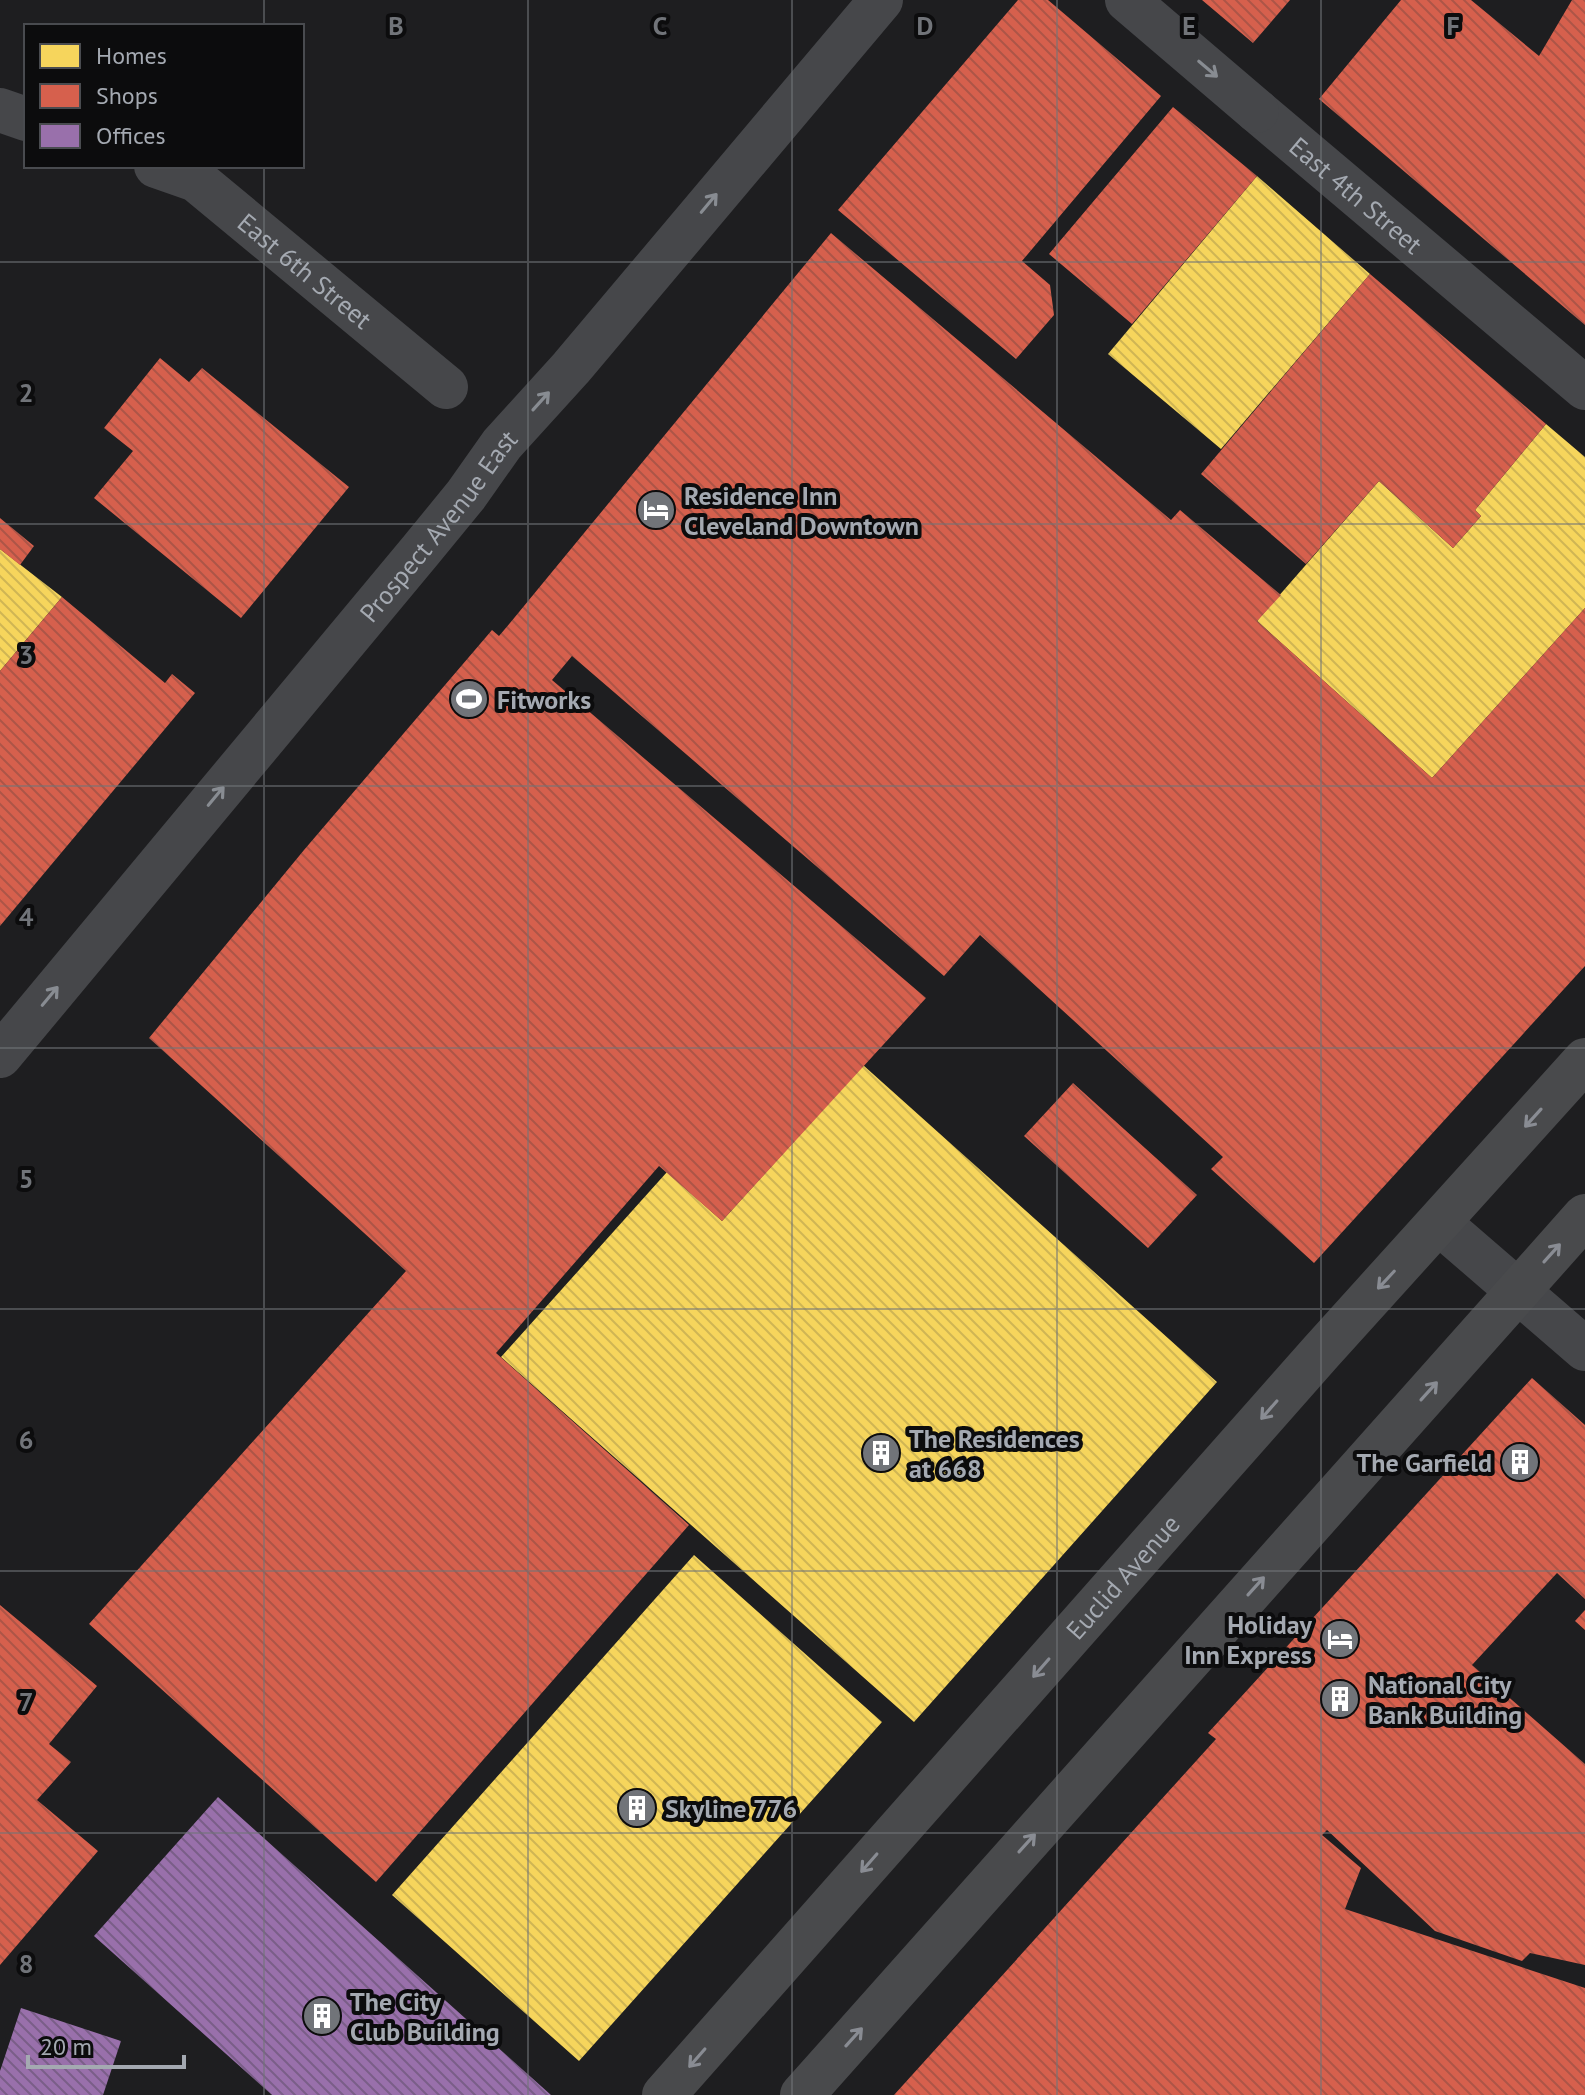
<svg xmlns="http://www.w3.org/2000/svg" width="1585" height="2095" viewBox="0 0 1585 2095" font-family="'PT Sans',sans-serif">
  <defs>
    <pattern id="homes-back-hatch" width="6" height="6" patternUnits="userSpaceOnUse" patternTransform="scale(2)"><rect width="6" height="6" fill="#f6d55c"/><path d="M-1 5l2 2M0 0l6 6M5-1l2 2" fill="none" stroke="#cfb554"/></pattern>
    <pattern id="shops-back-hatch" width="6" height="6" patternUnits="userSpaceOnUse" patternTransform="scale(2)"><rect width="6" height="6" fill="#d6604d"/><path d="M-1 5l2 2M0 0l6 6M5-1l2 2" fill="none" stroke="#ad5547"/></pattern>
    <pattern id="offices-back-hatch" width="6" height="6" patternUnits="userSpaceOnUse" patternTransform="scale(2)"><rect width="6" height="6" fill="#9970ab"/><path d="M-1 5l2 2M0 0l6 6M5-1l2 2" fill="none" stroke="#7a5e88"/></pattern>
  </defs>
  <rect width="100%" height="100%" fill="#111112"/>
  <path fill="#1e1e20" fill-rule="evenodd" d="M0,0H1585V2095H0ZM26,26H302V166H26Z"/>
  <path fill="url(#homes-back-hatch)" d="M1257,176L1370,274L1221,449L1108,354Z
    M1546,424L1585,457V608L1432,778L1257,621L1379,481L1453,548L1481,516L1475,510Z
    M0,549L62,597L0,671Z
    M863,1065L1217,1382L914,1722L501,1357L667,1172L722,1221Z
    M694,1555L882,1722L579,2061L392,1895Z"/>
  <path fill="url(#shops-back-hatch)" d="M1018,0H1048L1161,96L1022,261L1050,285L1054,315L1016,359L838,210Z
    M1202,0H1290L1253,43Z
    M1401,0H1471L1539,56L1572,0H1585V325L1319,99Z
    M1173,107L1257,176L1132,324L1049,254Z
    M831,233L1171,520L1180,510L1281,595L1257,621L1432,778L1585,608V966L1314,1263L1211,1169L1223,1157L980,935L944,976L572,656L552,680L926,998L722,1221L659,1166L496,1353L689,1525L376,1882L89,1624L406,1271L149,1038L304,850L492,630L499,636L510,623Z
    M1370,274L1546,424L1475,510L1481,516L1453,548L1379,481L1306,564L1201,474Z
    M160,358L189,382L202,368L349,487L241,618L94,498L133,451L104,428Z
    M0,518L34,546L20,565L0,549Z
    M62,597L165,683L172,674L195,693L0,926V671Z
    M1073,1083L1197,1195L1148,1248L1024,1136Z
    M1532,1378L1585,1425V1599L1557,1573L1472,1665L1585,1764V1965L1530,1953L1522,1961L1435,1931L1327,1830L1322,1835L1361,1868L1345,1909L1585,1988V2095H894L1216,1739L1208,1733Z
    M0,1605L97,1686L49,1744L71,1762L37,1800L98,1851L0,1965Z
    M1585,1610V1630L1575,1621Z"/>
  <path fill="url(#offices-back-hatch)" d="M218,1797L551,2095H272L94,1936Z
    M21,2008L121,2041L103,2095H0V2071Z"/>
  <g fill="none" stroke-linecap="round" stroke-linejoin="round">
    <g stroke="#46474a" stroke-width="44">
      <path d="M0,110L26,119"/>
      <path id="s1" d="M1257,111L1585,388"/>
      <path id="s2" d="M156,166L196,180L446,387"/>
    </g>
    <path stroke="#46474a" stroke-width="44" d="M1127,0L1257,111
      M1439,1223L1585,1349"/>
    <path stroke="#46474a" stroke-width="44" id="s3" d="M0,1056L421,550L466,495L502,444L571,368L881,0"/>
    <g stroke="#494a4c" stroke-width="44">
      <path id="s4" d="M664,2095L1321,1352L1585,1060"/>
      <path d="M802,2095L1585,1216"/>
    </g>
  </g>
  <defs><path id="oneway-shaft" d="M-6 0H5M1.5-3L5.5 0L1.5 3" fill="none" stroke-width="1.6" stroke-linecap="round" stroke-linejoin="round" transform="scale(2)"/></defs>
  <g stroke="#888c92">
    <use href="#oneway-shaft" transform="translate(1208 69) rotate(40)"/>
    <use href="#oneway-shaft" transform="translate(709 203) rotate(-50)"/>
    <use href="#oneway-shaft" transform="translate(541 401) rotate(-48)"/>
    <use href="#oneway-shaft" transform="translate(216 796) rotate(-50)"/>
    <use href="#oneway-shaft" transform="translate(50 996) rotate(-50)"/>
  </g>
  <g stroke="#898c93">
    <use href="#oneway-shaft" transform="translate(1533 1118) rotate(132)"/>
    <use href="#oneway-shaft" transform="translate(1552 1253) rotate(-48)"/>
    <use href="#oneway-shaft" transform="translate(1386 1280) rotate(133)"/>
    <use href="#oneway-shaft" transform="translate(1429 1391) rotate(-48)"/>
    <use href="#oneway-shaft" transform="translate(1269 1410) rotate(131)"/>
    <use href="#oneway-shaft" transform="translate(1256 1586) rotate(-48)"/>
    <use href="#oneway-shaft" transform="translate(1041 1668) rotate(131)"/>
    <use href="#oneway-shaft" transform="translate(1027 1843) rotate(-48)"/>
    <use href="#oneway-shaft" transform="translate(869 1863) rotate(131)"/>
    <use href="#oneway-shaft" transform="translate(854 2037) rotate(-48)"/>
    <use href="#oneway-shaft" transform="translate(697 2058) rotate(131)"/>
  </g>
  <path fill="none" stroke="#717479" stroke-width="2" stroke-opacity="0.55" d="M264,0V26M528,0V2095M792,0V2095M1057,0V2095M1321,0V2095M264,166V2095M0,262H1585M0,524H1585M0,786H1585M0,1048H1585M0,1309H1585M0,1571H1585M0,1833H1585"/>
  <defs>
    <g id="hotel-disc" transform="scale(2)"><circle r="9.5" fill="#717479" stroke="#0c0c0d"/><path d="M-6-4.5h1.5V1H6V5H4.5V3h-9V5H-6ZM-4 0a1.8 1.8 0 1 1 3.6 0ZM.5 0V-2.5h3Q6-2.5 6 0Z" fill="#fff"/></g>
    <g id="stadium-disc" transform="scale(2)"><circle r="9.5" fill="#717479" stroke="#0c0c0d"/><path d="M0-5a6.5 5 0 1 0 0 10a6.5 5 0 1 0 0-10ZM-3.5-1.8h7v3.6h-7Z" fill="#fff"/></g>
    <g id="building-disc" transform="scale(2)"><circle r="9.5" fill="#717479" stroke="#0c0c0d"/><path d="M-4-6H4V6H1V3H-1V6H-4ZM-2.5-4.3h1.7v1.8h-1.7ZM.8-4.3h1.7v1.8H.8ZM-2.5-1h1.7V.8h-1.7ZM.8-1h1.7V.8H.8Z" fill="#fff"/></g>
  </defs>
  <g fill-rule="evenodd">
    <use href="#hotel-disc" x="656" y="510"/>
    <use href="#stadium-disc" x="469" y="699"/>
    <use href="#building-disc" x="881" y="1453"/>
    <use href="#building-disc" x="1520" y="1462"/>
    <use href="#hotel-disc" x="1340" y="1639"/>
    <use href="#building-disc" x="1340" y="1699"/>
    <use href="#building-disc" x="637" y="1808"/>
    <use href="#building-disc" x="322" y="2016"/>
  </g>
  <g text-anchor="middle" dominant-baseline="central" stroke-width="8" stroke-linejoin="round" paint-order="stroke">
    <g font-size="26" fill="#a4a9b1" stroke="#0c0c0d">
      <text stroke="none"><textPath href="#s1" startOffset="130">East 4th Street</textPath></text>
      <text stroke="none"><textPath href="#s2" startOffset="184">East 6th Street</textPath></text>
      <text stroke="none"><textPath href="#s3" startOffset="688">Prospect Avenue East</textPath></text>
      <text stroke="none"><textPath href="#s4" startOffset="692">Euclid Avenue</textPath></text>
    </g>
    <g font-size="26" font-weight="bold" fill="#a4a9b1" stroke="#0c0c0d" text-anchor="start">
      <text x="684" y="495">Residence Inn<tspan x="684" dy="30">Cleveland Downtown</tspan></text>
      <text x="497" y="699">Fitworks</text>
      <text x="909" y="1438">The Residences<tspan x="909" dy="30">at 668</tspan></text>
      <text x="1492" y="1462" text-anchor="end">The Garfield</text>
      <text x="1312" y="1624" text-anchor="end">Holiday<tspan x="1312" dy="30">Inn Express</tspan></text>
      <text x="1368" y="1684">National City<tspan x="1368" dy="30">Bank Building</tspan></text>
      <text x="665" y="1808">Skyline 776</text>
      <text x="350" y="2001">The City<tspan x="350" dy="30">Club Building</tspan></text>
    </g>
  </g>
  <g font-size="26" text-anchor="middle" font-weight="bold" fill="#717479" stroke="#0c0c0d" stroke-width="8" stroke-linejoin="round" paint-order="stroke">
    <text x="396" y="35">B</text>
    <text x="660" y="35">C</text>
    <text x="925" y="35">D</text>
    <text x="1189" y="35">E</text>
    <text x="1453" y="35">F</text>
    <text x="26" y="402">2</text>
    <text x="26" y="664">3</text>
    <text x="26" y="926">4</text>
    <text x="26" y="1188">5</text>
    <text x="26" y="1449">6</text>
    <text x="26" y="1711">7</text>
    <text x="26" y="1973">8</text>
  </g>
  <rect x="24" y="24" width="280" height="144" fill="#0c0c0d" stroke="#494b4f" stroke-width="2"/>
  <rect x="40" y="44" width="40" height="24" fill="#f6d55c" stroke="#494b4f" stroke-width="2"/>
  <text x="96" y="64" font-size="24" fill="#a4a9b1">Homes</text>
  <rect x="40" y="84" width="40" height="24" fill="#d6604d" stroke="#494b4f" stroke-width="2"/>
  <text x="96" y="104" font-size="24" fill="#a4a9b1">Shops</text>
  <rect x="40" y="124" width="40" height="24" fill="#9970ab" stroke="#494b4f" stroke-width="2"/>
  <text x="96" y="144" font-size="24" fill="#a4a9b1">Offices</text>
  <path d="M28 2055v12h156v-12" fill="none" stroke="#a4a9b1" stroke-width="4"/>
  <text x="40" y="2055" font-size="24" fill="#a4a9b1" stroke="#0c0c0d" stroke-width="6" paint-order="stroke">20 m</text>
</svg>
